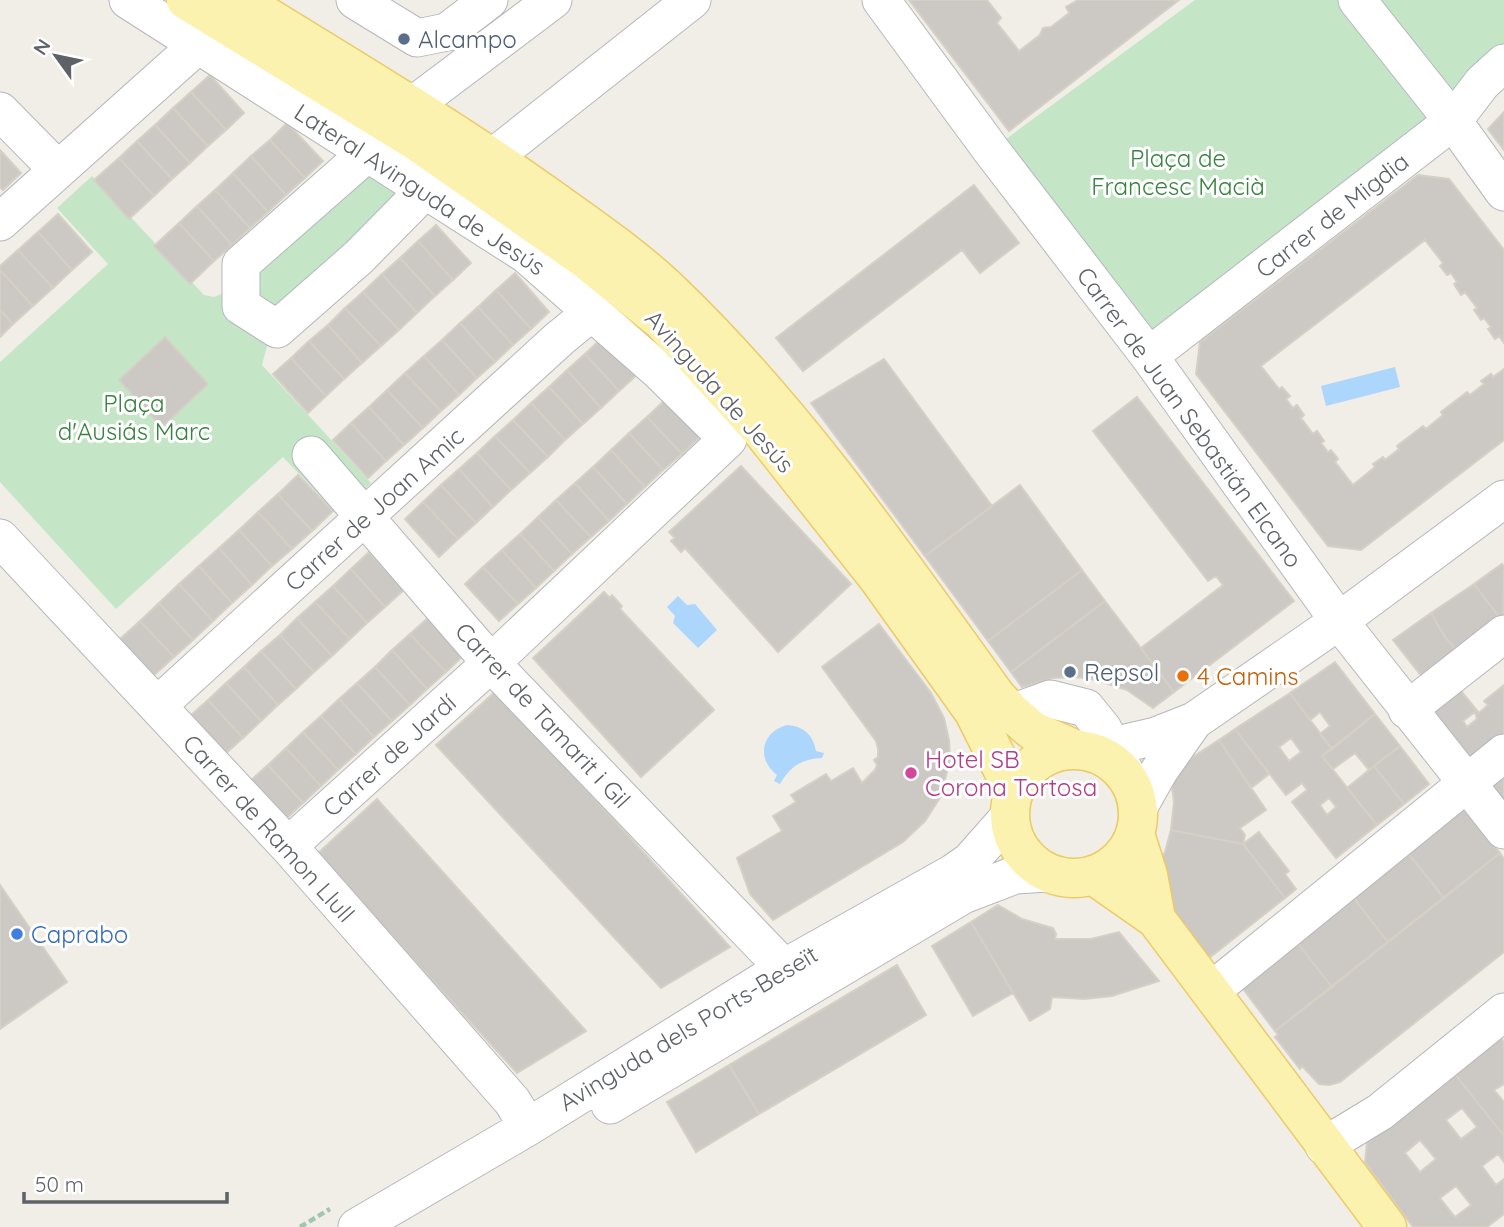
<svg xmlns="http://www.w3.org/2000/svg" width="1504" height="1227" viewBox="0 0 1504 1227" font-family="Quicksand,sans-serif">
  <rect width="100%" height="100%" fill="#f0eee7"/>
  <path fill="#c5e6c6" d="M1195,0H1504V63L1149,356L991,150Z
    M373,168L410,192L274,320L262,365L371,483L338,515L283,457L116,609L0,482V362L108,264L57,208L92,176L204,295L214,297L249,283Z"/>
  <path fill="#acd6fc" d="M1395,367L1400,387L1326,406L1321,386Z
    M678,596L687,605L695,604L717,630L698,648L673,623L675,616L667,607Z
    M787,725C804,726 813,735 816,751L824,753L822,758C802,759 790,766 780,784L774,781L777,775C756,759 761,732 787,725Z"/>
  <path fill="#ccc9c4" stroke="#d5d0c6" stroke-width="2" fill-rule="evenodd" d="M909,0H987L1001,18L997,23L1019,51L1040,35L1043,28L1051,27L1069,13L1066,7L1078,0H1179L1009,131Z
    M210,75L244,113L226,130L191,92Z
    M191,92L226,130L208,146L173,108Z
    M173,108L208,146L190,163L155,125Z
    M1504,112V150L1488,129Z
    M287,123L323,161L305,178L270,140Z
    M155,125L190,163L172,179L137,141Z
    M270,140L305,178L286,195L251,156Z
    M137,141L172,179L154,196L119,158Z
    M0,150L21,173L3,190L0,187Z
    M251,156L286,195L268,212L233,173Z
    M119,158L154,196L129,219L94,180Z
    M233,173L268,212L250,228L215,190Z
    M1418,175L1449,179L1504,250V343L1499,336L1495,339L1488,329L1491,327L1484,318L1481,320L1474,310L1477,308L1465,292L1461,295L1454,284L1457,282L1451,273L1447,275L1440,266L1443,263L1425,240L1261,366L1279,389L1282,387L1290,396L1286,399L1293,408L1297,405L1304,415L1301,418L1313,434L1317,431L1324,441L1321,443L1328,452L1331,450L1338,459L1335,462L1353,485L1375,467L1373,464L1383,457L1385,460L1399,449L1397,446L1423,426L1426,429L1443,415L1441,412L1467,392L1470,395L1484,384L1481,381L1491,374L1493,377L1504,369V440L1361,550L1328,546L1196,374L1200,342Z
    M974,185L1019,243L980,273L962,250L803,371L776,338Z
    M215,190L250,228L232,245L197,206Z
    M197,206L232,245L214,261L179,223Z
    M58,214L92,252L72,270L38,232Z
    M179,223L214,261L190,284L154,246Z
    M436,225L471,263L453,280L418,241Z
    M38,232L72,270L53,288L18,250Z
    M418,241L453,280L435,296L400,258Z
    M18,250L53,288L33,306L0,270V266Z
    M400,258L435,296L417,313L382,274Z
    M0,270L33,306L13,324L0,310Z
    M515,273L549,312L531,329L496,290Z
    M382,274L417,313L399,330L363,292Z
    M496,290L531,329L513,345L478,307Z
    M363,292L399,330L381,346L345,308Z
    M478,307L513,345L495,362L460,323Z
    M345,308L381,346L362,363L328,325Z
    M0,310L13,324L0,337Z
    M460,323L495,362L477,378L442,340Z
    M328,325L362,363L344,379L309,341Z
    M165,337L208,384L162,427L119,380Z
    M603,337L639,373L619,391L585,354Z
    M442,340L477,378L459,395L424,356Z
    M309,341L344,379L326,396L291,358Z
    M585,354L619,391L601,408L567,370Z
    M424,356L459,395L441,411L405,373Z
    M291,358L326,396L308,413L273,374Z
    M884,359L992,506L925,556L811,403Z
    M567,370L601,408L583,424L549,387Z
    M405,373L441,411L423,428L387,390Z
    M549,387L583,424L565,440L531,403Z
    M387,390L423,428L404,445L369,407Z
    M1137,397L1294,601L1174,692L1141,648L1223,585L1216,576L1208,581L1093,431Z
    M665,400L701,436L682,454L647,417Z
    M531,403L565,440L548,457L513,420Z
    M369,407L404,445L386,461L351,423Z
    M647,417L682,454L663,470L629,433Z
    M513,420L548,457L530,473L495,436Z
    M351,423L386,461L368,478L333,440Z
    M629,433L663,470L645,487L611,450Z
    M495,436L530,473L511,490L477,453Z
    M611,450L645,487L627,504L593,467Z
    M477,453L511,490L493,507L459,469Z
    M741,466L851,584L778,652L685,548L681,552L671,541L675,538L669,532Z
    M593,467L627,504L609,521L575,483Z
    M459,469L493,507L476,523L441,485Z
    M298,475L333,511L312,531L278,494Z
    M575,483L609,521L591,537L556,500Z
    M441,485L476,523L458,539L423,502Z
    M1020,485L1082,570L988,641L925,556Z
    M278,494L312,531L292,549L258,512Z
    M556,500L591,537L572,554L538,517Z
    M423,502L458,539L439,557L405,519Z
    M258,512L292,549L272,566L239,530Z
    M538,517L572,554L554,571L520,534Z
    M239,530L272,566L252,585L219,548Z
    M520,534L554,571L536,588L502,550Z
    M219,548L252,585L232,603L199,566Z
    M502,550L536,588L518,604L483,567Z
    M369,552L404,590L385,607L351,569Z
    M1502,564L1504,567L1503,622L1474,584Z
    M199,566L232,603L213,621L179,584Z
    M483,567L518,604L499,621L465,584Z
    M351,569L385,607L367,623L333,586Z
    M1082,570L1105,601L1011,672L988,641Z
    M179,584L213,621L193,640L159,603Z
    M1474,584L1503,622L1461,656L1445,637L1431,613Z
    M333,586L367,623L350,639L315,602Z
    M604,592L610,598L612,595L622,606L620,609L714,710L641,777L533,658Z
    M1105,601L1174,692L1153,708L1127,690L1096,680L1075,677L1053,678L1022,687L1011,672Z
    M315,602L350,639L332,656L297,618Z
    M159,603L193,640L174,657L140,621Z
    M1431,613L1445,637L1461,656L1427,683L1393,640Z
    M429,617L464,655L446,672L410,634Z
    M297,618L332,656L314,672L280,635Z
    M140,621L174,657L153,676L120,639Z
    M879,624L931,693L944,718L949,740L950,759L941,796L925,821L903,842L773,920L750,894L737,858L782,831L773,816L796,802L791,795L826,774L831,781L853,768L862,783L875,770L877,765L874,760L878,757V749L876,741L822,667Z
    M410,634L446,672L427,689L392,650Z
    M280,635L314,672L296,689L261,651Z
    M392,650L427,689L410,705L375,667Z
    M261,651L296,689L278,705L244,667Z
    M1335,662L1375,714L1332,749L1320,734L1330,726L1320,712L1310,720L1290,693Z
    M244,667L278,705L261,721L226,683Z
    M375,667L410,705L392,721L357,683Z
    M226,683L261,721L243,738L208,700Z
    M357,683L392,721L374,737L339,699Z
    M1456,685L1479,713L1488,705L1484,701L1504,685V736L1472,762L1429,706ZM1475,712L1477,719L1467,727L1463,721Z
    M496,691L730,947L661,988L436,745Z
    M1290,693L1332,749L1322,756L1377,825L1336,858L1292,802L1307,790L1302,783L1286,795L1235,729ZM1291,738L1301,752L1289,761L1279,747ZM1329,798L1336,807L1327,815L1320,805Z
    M339,699L374,737L356,754L321,716Z
    M208,700L243,738L225,754L190,716Z
    M1375,714L1400,746L1369,770L1355,753L1333,769L1322,756Z
    M321,716L356,754L338,770L303,732Z
    M1235,729L1269,774L1251,788L1219,740Z
    M303,732L338,770L321,786L286,748Z
    M1219,740L1266,810L1240,828L1245,835L1243,844L1171,830L1174,802L1170,772Z
    M1400,746L1429,784L1404,804L1374,766Z
    M286,748L321,786L303,803L268,765Z
    M268,765L303,803L285,820L250,781Z
    M1374,766L1404,804L1377,825L1347,788Z
    M1504,772V802L1490,784Z
    M377,799L586,1031L517,1073L317,854Z
    M1464,807L1500,853L1444,898L1407,852Z
    M1171,830L1243,844L1285,898L1209,958L1150,880L1165,852Z
    M1259,832L1289,871L1285,874L1296,889L1285,898L1243,844Z
    M1407,852L1444,898L1388,942L1352,896Z
    M1500,853L1504,859V952L1340,1082L1329,1085L1319,1084L1302,1066L1300,1069L1275,1037L1278,1035L1275,1031Z
    M0,885L67,982L0,1029Z
    M1352,896L1388,942L1332,987L1296,941Z
    M998,905L1022,919L1053,928L1056,934L1055,939H1091L1119,932L1159,981L1112,996L1084,999L1052,997L1050,1009L1030,1021L971,922Z
    M971,922L1013,993L973,1016L932,946Z
    M1296,941L1332,987L1275,1031L1240,985Z
    M897,965L926,1015L759,1114L729,1065Z
    M1501,1038L1504,1042V1084L1494,1090L1504,1102V1136L1455,1074Z
    M729,1065L759,1114L696,1152L667,1102Z
    M1455,1074L1504,1136V1162L1498,1154L1482,1166L1496,1185L1504,1179V1214L1487,1227H1413L1365,1162L1367,1143ZM1462,1108L1477,1127L1461,1139L1446,1120ZM1420,1140L1436,1159L1420,1172L1405,1153ZM1456,1186L1471,1205L1455,1217L1440,1198Z"/>
  <g fill="none" stroke-linecap="round" stroke-linejoin="round">
    <g stroke="#b4b7bb" stroke-width="39">
      <path id="minor" d="M128,0L527,255L659,371L728,439
        M355,0L417,38L447,32L489,0
        M881,0L991,150L1149,356L1339,621L1504,830
        M1357,0L1453,121L1504,192
        M412,106L553,0
        M0,111L58,170
        M366,154L241,264V306L277,329L359,257L424,191
        M492,158L692,0
        M0,222L199,44
        M1149,356L1453,121L1482,83L1504,63
        M311,455L491,663L784,968
        M0,538L288,846L512,1101L528,1127
        M157,706L559,339L592,312
        M1407,710L1504,634
        M1012,713L1050,699L1086,708L1103,729L1130,782
        M1091,751L1156,736L1194,721L1339,621L1504,499
        M1138,808L1159,771L1194,721
        M288,846L491,663L728,439
        M1211,991L1504,753
        M610,1105L963,895L1015,875L1048,873
        M1324,1146L1380,1112L1504,1012
        M357,1227L528,1127L784,968L953,873L970,861L1009,817"/>
    </g>
    <g stroke="#eccb64" stroke-width="41">
      <path id="major" d="M186,0L416,141L585,259L662,321L761,430L878,578L974,712L1013,790
        M240,0C342,63 445,124 543,193C585,223 635,257 672,293C796,412 896,557 996,696L1012,713L1033,731L1074,749
        M1010 814a64 64 0 1 1 128 0a64 64 0 1 1-128 0Z
        M1135,834L1148,875L1156,919
        M1093,875L1156,919L1387,1227"/>
    </g>
    <path stroke="#9ec7ac" stroke-width="4.5" stroke-dasharray="7 3.5" stroke-linecap="butt" d="M300,1227L330,1209"/>
    <use href="#minor" stroke="#fff" stroke-width="37"/>
    <use href="#major" stroke="#fcf2b0" stroke-width="38"/>
  </g>
  <g fill="#5c6f8a" stroke="#fff" stroke-width="2.5">
    <circle cx="404" cy="39" r="7"/>
    <circle cx="1070" cy="672" r="7"/>
  </g>
  <circle fill="#e8710a" stroke="#fff" stroke-width="2.5" cx="1183" cy="676" r="7"/>
  <circle fill="#d1479c" stroke="#fff" stroke-width="2.5" cx="911" cy="773" r="7"/>
  <circle fill="#3f7fe0" stroke="#fff" stroke-width="2.5" cx="17" cy="934" r="7"/>
  <g text-anchor="middle" dominant-baseline="central" stroke-width="6" stroke-linejoin="round" paint-order="stroke">
    <g font-size="24" fill="#4e5e75" stroke="#fff" text-anchor="start">
      <text x="418" y="39">Alcampo</text>
      <text x="1084" y="672">Repsol</text>
    </g>
    <g font-size="24" fill="#398340" stroke="#fff">
      <text x="1178" y="158">Plaça de<tspan x="1178" dy="28">Francesc Macià</tspan></text>
      <text x="134" y="403">Plaça<tspan x="134" dy="28">d'Ausiás Marc</tspan></text>
    </g>
    <g font-size="24" fill="#5e6267" stroke="#fff">
      <text transform="translate(420 189) rotate(33)">Lateral Avinguda de Jesús</text>
      <text transform="translate(1332 215) rotate(-38)">Carrer de Migdia</text>
      <text transform="translate(720 391) rotate(48)">Avinguda de Jesús</text>
      <text transform="translate(1190 417) rotate(54)">Carrer de Juan Sebastián Elcano</text>
      <text transform="translate(374 509) rotate(-42)">Carrer de Joan Amic</text>
      <text transform="translate(543 715) rotate(47)">Carrer de Tamarit i Gil</text>
      <text transform="translate(389 755) rotate(-42)">Carrer de Jardí</text>
      <text transform="translate(269 828) rotate(48)">Carrer de Ramon Llull</text>
      <text transform="translate(688 1028) rotate(-31)">Avinguda dels Ports-Beseït</text>
    </g>
    <g font-size="24" fill="#c56008" stroke="#fff" text-anchor="start">
      <text x="1197" y="676">4 Camins</text>
    </g>
    <g font-size="24" fill="#b23c85" stroke="#fff" text-anchor="start">
      <text x="925" y="759">Hotel SB<tspan x="925" dy="28">Corona Tortosa</tspan></text>
    </g>
    <g font-size="24" fill="#366cbe" stroke="#fff" text-anchor="start">
      <text x="31" y="934">Caprabo</text>
    </g>
  </g>
  <g transform="translate(56 56) rotate(303)" stroke="#ffffff" stroke-width="5" paint-order="stroke">
  <path d="M0-5L12 26L0 18L-12 26Z" fill="#5e6267"/>
  <text y="-10" font-size="19" font-weight="bold" text-anchor="middle" fill="#5e6267">N</text>
  </g>
  <path d="M24 1192v10h203v-10" fill="none" stroke="#5e6267" stroke-width="3.5"/>
  <text x="35" y="1192" font-size="21" fill="#5e6267" stroke="#ffffff" stroke-width="5" paint-order="stroke">50 m</text>
</svg>
